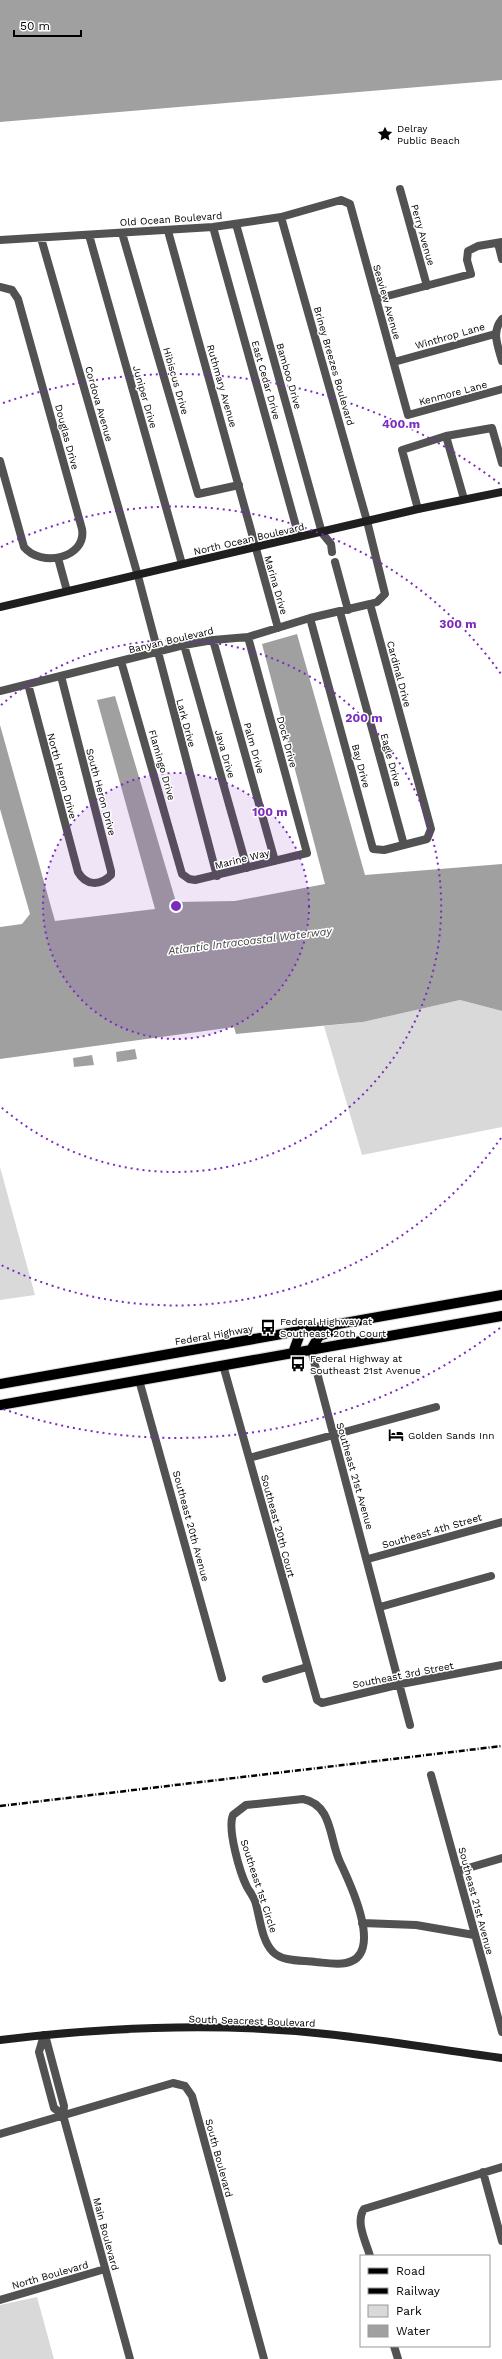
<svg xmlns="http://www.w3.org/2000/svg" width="502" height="2359" viewBox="0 0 502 2359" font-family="'Work Sans',sans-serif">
  <rect width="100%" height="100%" fill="#fff"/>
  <path fill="#d9d9d9" d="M460,1000L502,1011V1127L362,1155L324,1026L363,1022Z
    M0,1167L35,1295L0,1300Z
    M37,2297L54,2359H0V2305Z"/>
  <path fill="#a0a0a0" d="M0,0H502V80L0,122Z
    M297,634L365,875L502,864V1011L460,1000L363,1022L236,1034L234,1027L0,1059V927L22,924L30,914L0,809V725L55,921L155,909L97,700L115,696L176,902L235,901L325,884L262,644Z
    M135,1049L137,1059L117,1062L116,1052Z
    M92,1055L94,1065L74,1067L73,1058Z"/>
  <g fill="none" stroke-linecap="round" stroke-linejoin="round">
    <g stroke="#dbdbdb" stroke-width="12">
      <path id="primary" d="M311,1350L319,1336L333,1331
        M293,1353L301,1331
        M0,1384L502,1295
        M0,1405L502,1316"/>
    </g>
    <path stroke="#525252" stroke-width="8" d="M400,189L427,286
      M236,224L322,533L331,544L332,552
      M213,227L299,537
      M168,231L278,628
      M122,233L198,494L239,485
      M89,235L182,564
      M41,238L138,576L217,876
      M0,240L213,227L281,217L341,200L350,204L408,415L502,389
      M498,243L502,259
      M0,287L12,290L18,299L82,529C87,558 41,568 24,547L0,461
      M376,299L471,274L467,260L468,251L478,246L502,242
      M502,319C491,332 498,346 502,361
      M394,362L495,334
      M446,436L464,499
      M418,509L402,450L446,436L492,428L502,463
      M58,558L67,591
      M335,562L348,610
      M340,612L404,845
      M310,618L373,849L384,850L427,839L431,829L370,604
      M213,640L275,861
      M184,645L247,868
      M121,661L182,874L189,879L195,880L307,853L248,637
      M28,684L78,872C86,886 100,886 111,875V871L61,676
      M0,691L184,645L213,640L248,637L310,618L370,604L377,602L385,594L367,521L281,217
      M311,1350L410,1725
      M223,1365L317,1700L322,1703L401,1684L502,1665
      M139,1380L222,1678
      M249,1458L436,1407
      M368,1559L502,1522
      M380,1607L491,1576
      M266,1679L307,1667
      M431,1775L502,2032
      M303,1799C333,1805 329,1839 340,1862C350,1883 385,1956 346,1963C337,1965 326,1963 316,1962C302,1960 283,1962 273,1952C261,1940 260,1916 255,1901C253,1896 250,1892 247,1887C240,1873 227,1829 233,1815L246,1805Z
      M458,1871L502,1858
      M362,1923L416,1925L474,1935
      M44,2035L39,2052L54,2108L63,2115
      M45,2035L64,2106L63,2115L130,2359
      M0,2134L173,2083L185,2086L192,2096L264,2359
      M483,2172L502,2241
      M370,2256C366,2242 355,2222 364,2209L502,2167
      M0,2300L105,2269
      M394,2346L398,2359"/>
    <path stroke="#1f1f1f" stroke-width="8" d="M0,607L418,509L502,492
      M0,2040C107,2027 218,2022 326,2034C384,2040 443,2050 502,2058"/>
    <use href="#primary" stroke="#000" stroke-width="10"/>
    <path stroke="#000" stroke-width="2.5" stroke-dasharray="6 2 1 2" stroke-linecap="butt" d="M0,1806L502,1746"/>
  </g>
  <circle cx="176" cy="906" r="133" fill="#7b2cbf" fill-opacity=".12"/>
  <g fill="none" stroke="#7b2cbf" stroke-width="2" stroke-dasharray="2 4">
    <circle cx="176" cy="906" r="133"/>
    <path d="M1 705A266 266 0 1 1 1 1107"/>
    <path d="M501 1138A399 399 0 0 1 1 1265M1 547A399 399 0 0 1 501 674"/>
    <path d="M500 1328A532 532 0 0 1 3 1409M3 403A532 532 0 0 1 500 484"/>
  </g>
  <defs>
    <g id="sight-bare" transform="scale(1.2)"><path d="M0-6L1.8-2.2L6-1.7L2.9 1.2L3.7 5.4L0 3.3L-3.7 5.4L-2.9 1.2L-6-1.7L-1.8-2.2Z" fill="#000" stroke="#fff" stroke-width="2.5" paint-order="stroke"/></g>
    <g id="bus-bare" transform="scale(1.2)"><path d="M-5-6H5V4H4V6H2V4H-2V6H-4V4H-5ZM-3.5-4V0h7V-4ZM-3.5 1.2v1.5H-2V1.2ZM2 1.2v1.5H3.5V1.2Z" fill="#000" stroke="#fff" stroke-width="2.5" paint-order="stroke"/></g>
    <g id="hotel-bare" transform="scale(1.2)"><path d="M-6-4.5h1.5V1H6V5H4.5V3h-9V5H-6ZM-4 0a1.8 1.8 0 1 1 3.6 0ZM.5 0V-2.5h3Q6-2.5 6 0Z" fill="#000" stroke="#fff" stroke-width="2.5" paint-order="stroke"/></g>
  </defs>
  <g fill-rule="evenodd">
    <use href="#sight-bare" x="385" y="134"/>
    <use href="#bus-bare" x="268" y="1327"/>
    <use href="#bus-bare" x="298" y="1364"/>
    <use href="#hotel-bare" x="396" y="1435"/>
  </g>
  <g text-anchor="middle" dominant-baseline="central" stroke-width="3" stroke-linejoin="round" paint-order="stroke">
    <g font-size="10" fill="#000" stroke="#fff" text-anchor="start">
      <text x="397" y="128">Delray<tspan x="397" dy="12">Public Beach</tspan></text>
      <text x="280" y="1321">Federal Highway at<tspan x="280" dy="12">Southeast 20th Court</tspan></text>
      <text x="310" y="1358">Federal Highway at<tspan x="310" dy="12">Southeast 21st Avenue</tspan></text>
      <text x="408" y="1435">Golden Sands Inn</text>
    </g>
    <g font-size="10" fill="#000" stroke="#fff">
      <text transform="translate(171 219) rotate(-4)">Old Ocean Boulevard</text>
      <text transform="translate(423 235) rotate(74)">Perry Avenue</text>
      <text transform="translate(387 302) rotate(74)">Seaview Avenue</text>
      <text transform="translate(450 336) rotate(-16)">Winthrop Lane</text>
      <text transform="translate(334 366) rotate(74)">Briney Breezes Boulevard</text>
      <text transform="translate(289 376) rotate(74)">Bamboo Drive</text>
      <text transform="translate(266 380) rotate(74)">East Cedar Drive</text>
      <text transform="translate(176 381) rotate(74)">Hibiscus Drive</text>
      <text transform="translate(222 386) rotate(74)">Ruthmary Avenue</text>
      <text transform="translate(453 393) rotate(-15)">Kenmore Lane</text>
      <text transform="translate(145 397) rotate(74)">Juniper Drive</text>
      <text transform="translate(99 404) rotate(74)">Cordova Avenue</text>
      <text transform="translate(67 437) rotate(75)">Douglas Drive</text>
      <text transform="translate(249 539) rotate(-13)">North Ocean Boulevard</text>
      <text transform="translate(276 585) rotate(74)">Marina Drive</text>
      <text transform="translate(171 640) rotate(-13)">Banyan Boulevard</text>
      <text transform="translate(399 674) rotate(75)">Cardinal Drive</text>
      <text transform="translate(186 723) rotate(75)">Lark Drive</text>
      <text transform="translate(287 742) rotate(75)">Dock Drive</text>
      <text transform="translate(254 748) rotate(74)">Palm Drive</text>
      <text transform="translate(225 754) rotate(74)">Java Drive</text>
      <text transform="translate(391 760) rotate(75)">Eagle Drive</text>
      <text transform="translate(162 765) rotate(74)">Flamingo Drive</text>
      <text transform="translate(361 766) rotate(75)">Bay Drive</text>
      <text transform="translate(62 776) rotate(75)">North Heron Drive</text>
      <text transform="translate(101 792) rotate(75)">South Heron Drive</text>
      <text transform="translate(242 859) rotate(-14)">Marine Way</text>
      <text transform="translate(214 1335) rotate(-10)">Federal Highway</text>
      <text transform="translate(355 1476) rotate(74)">Southeast 21st Avenue</text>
      <text transform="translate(191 1526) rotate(75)">Southeast 20th Avenue</text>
      <text transform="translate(278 1526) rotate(75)">Southeast 20th Court</text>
      <text transform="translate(432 1531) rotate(-16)">Southeast 4th Street</text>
      <text transform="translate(403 1675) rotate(-11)">Southeast 3rd Street</text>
      <text transform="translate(259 1886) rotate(72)">Southeast 1st Circle</text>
      <text transform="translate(476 1901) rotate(75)">Southeast 21st Avenue</text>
      <text transform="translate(252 2021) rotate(2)">South Seacrest Boulevard</text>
      <text transform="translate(219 2158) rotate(75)">South Boulevard</text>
      <text transform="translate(106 2234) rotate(75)">Main Boulevard</text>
      <text transform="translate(50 2275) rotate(-16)">North Boulevard</text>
    </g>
    <g font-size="11" font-style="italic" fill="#414141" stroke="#fff">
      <text transform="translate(250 941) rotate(-7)">Atlantic Intracoastal Waterway</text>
    </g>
  </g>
  <circle cx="176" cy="906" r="6" fill="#7b2cbf" stroke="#fff" stroke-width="2"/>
  <g font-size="12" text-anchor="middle" font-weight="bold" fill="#7b2cbf" stroke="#fff" stroke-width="3" stroke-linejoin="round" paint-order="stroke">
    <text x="401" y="428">400 m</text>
    <text x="458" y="628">300 m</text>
    <text x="364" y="722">200 m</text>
    <text x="270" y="816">100 m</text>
  </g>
  <rect x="360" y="2255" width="130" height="92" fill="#ffffff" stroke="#999999"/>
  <rect x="368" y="2268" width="20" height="6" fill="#000000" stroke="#999999"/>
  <text x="396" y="2275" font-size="12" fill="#000000">Road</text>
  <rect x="368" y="2288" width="20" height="6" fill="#000000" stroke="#999999"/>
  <text x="396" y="2295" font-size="12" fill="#000000">Railway</text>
  <rect x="368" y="2305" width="20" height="12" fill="#d9d9d9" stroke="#999999"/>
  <text x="396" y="2315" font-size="12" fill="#000000">Park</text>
  <rect x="368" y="2325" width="20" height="12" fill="#a0a0a0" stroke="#999999"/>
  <text x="396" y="2335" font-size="12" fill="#000000">Water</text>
  <path d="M14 30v6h67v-6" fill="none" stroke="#000000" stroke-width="2"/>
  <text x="20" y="30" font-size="12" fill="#000000" stroke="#ffffff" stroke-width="3" paint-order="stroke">50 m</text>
</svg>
